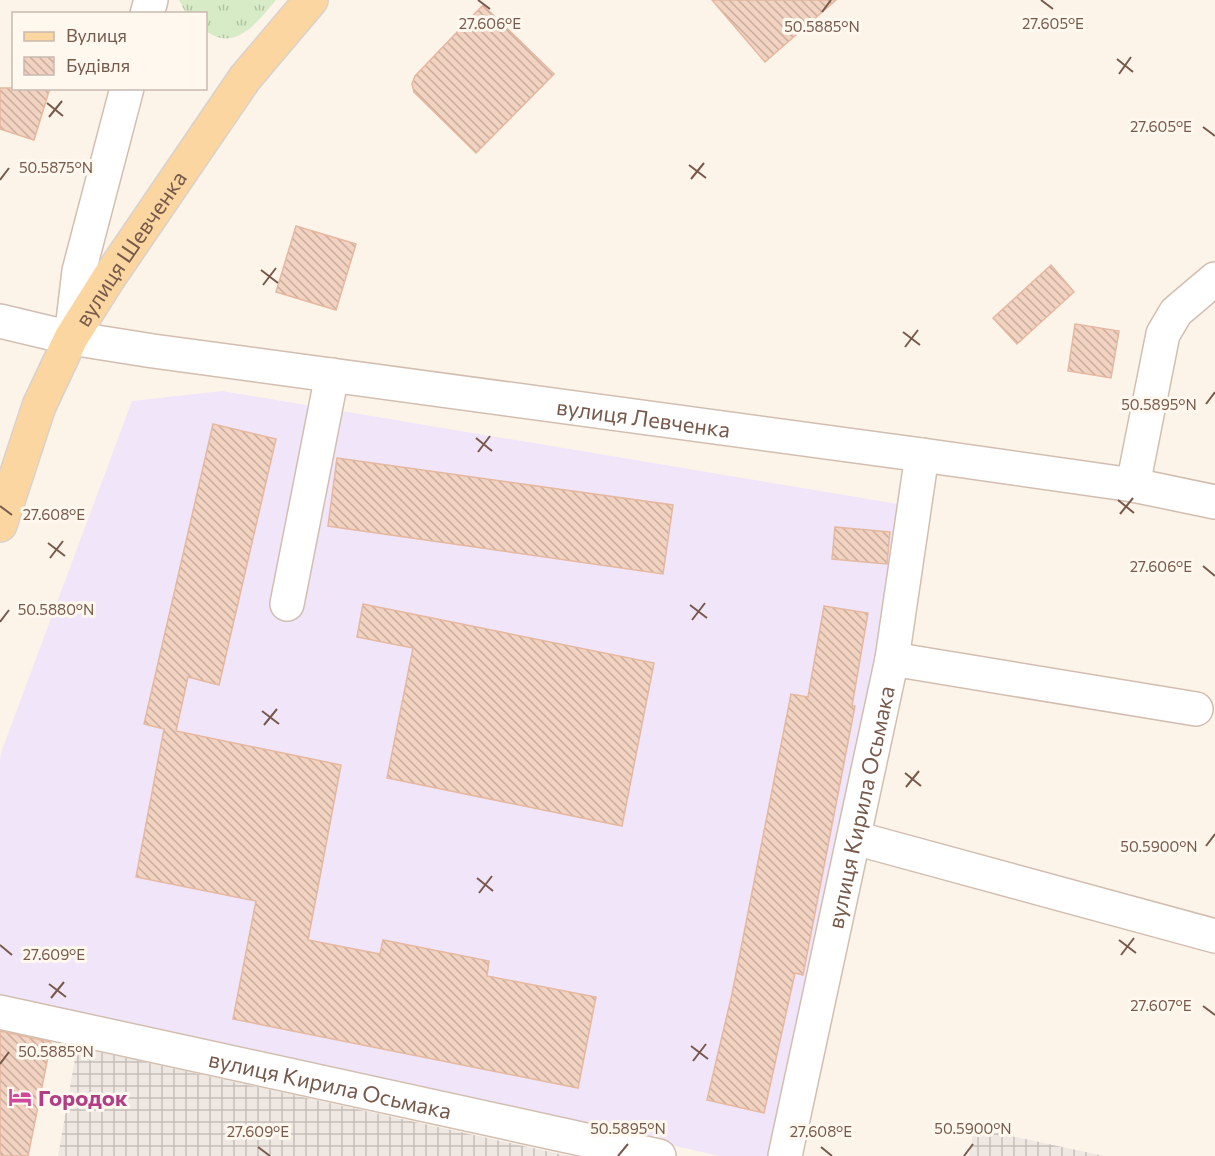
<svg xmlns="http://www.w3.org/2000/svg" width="1215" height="1156" viewBox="0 0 1215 1156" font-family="Commissioner,sans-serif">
  <defs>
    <pattern id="industrial-grid" width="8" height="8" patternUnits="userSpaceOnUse" patternTransform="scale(1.5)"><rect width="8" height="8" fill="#eee7e2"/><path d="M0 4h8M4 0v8" fill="none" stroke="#c6beb9"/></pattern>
    <pattern id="grass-tufts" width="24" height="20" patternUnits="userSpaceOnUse" patternTransform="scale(1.5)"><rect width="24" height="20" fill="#d7ebc6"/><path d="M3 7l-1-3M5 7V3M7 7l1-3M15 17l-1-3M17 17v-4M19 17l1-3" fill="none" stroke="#b3c1a3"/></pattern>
    <pattern id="building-back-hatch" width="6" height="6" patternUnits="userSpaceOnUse" patternTransform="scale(1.5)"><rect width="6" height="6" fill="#f2d2c0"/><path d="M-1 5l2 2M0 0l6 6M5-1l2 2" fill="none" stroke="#c9ad9e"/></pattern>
  </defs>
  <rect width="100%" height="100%" fill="#fdf4e9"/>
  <path fill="url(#industrial-grid)" d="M77,1047L569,1156H58Z
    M974,1128L1104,1156H969Z"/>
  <path fill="#f1e5f9" d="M222,391L898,504L890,591L809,1008L769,1156H720L0,996V759L2,750L132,401Z"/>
  <path fill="url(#grass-tufts)" d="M179,0H276C258,21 236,53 206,31V14L186,13Z"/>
  <path fill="url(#building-back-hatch)" stroke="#e5b8a0" stroke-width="1.5" d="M712,0H836L765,62Z
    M483,5L554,74L476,153L414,92L412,84L415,76Z
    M0,88H50L34,140L0,129Z
    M296,226L356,244L336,310L276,292Z
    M1051,265L1074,292L1017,344L993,318Z
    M1075,324L1119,331L1111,378L1068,371Z
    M213,424L276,439L219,685L188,677L176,731L341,765L308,940L380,954L383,940L489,961L487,976L596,997L578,1088L233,1019L256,901L136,877L164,729L144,724Z
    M337,458L673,505L663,574L328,526Z
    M835,527L890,532L887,564L832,559Z
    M363,604L654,663L622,826L387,778L413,648L357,637Z
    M824,606L868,613L852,706H855L803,975L795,973L764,1113L707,1100L732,994L791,694L808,697Z
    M0,1031L51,1042L28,1156H0Z"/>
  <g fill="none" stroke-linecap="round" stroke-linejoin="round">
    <g stroke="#d2beb0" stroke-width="36">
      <g id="minor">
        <path d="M147,14L151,0"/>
        <path id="s1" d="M0,321L71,338L153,351L922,455L1133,485L1215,502"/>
        <path d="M71,338L79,271L127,88"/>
        <path d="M1133,485L1163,334L1176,312L1215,279"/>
        <path d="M287,604L332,375"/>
        <path d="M892,659L1196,709"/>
        <path d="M855,838L1215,936"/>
        <path id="s2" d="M0,1012L659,1156"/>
        <path id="s3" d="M785,1156L892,659L922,455"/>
      </g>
    </g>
    <g stroke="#d9d1cd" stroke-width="36">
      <g id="major">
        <path id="s4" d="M0,525L39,406L71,338L108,279L245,78L311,0"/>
      </g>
    </g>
    <use href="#minor" stroke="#fff" stroke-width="33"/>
    <use href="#major" stroke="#fbd6a1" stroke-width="33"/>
  </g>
  <path fill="none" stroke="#785a4c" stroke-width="2" d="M478,0L490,9M1041,0L1053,9M822,12L831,0M1117,59L1133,72M1119,74L1131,57M47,103L63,116M49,117L62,101M1203,127L1215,136M689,165L706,178M691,179L704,163M0,180L9,168M261,270L278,283M263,285L276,268M903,332L920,345M905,347L918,330M1206,404L1215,392M476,438L492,451M478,452L490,436M1118,500L1134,513M0,506L12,515M1120,514L1133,498M48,543L65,556M50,558L63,541M1203,566L1215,576M690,605L707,618M692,620L705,603M0,622L9,610M262,711L279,724M264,725L277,709M905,773L921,786M906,787L919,771M1206,846L1215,834M477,878L493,891M479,893L492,876M1119,940L1136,953M0,945L12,955M1121,955L1134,938M49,984L66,997M51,998L64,982M1203,1006L1215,1015M691,1046L708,1059M693,1061L706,1044M0,1064L9,1052M258,1147L270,1156M821,1147L832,1156M618,1156L628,1144M964,1156L973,1144"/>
  <defs>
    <g id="hotel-bare" transform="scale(1.8)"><path d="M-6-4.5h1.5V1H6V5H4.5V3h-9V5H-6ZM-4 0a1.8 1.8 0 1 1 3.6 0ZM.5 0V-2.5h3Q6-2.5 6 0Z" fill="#d1479c" stroke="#fff8ef" stroke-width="2.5" paint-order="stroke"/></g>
  </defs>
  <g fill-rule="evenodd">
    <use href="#hotel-bare" x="20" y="1097"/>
  </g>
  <g text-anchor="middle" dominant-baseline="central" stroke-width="6" stroke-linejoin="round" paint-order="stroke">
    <g font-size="22" fill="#785a4c" stroke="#fff8ef">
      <text stroke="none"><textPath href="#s4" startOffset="308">вулиця Шевченка</textPath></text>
      <text stroke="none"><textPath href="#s1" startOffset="651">вулиця Левченка</textPath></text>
      <text stroke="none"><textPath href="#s3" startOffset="357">вулиця Кирила Осьмака</textPath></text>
      <text stroke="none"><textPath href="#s2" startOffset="338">вулиця Кирила Осьмака</textPath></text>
    </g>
    <g font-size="22" font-weight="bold" fill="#b23c85" stroke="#fff8ef" text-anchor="start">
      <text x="38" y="1097">Городок</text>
    </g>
  </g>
  <g font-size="15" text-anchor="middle" fill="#785a4c" stroke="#fff8ef" stroke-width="6" stroke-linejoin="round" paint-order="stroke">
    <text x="490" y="29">27.606°E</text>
    <text x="1053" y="29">27.605°E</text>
    <text x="822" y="32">50.5885°N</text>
    <text x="1161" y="132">27.605°E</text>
    <text x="56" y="173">50.5875°N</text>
    <text x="1159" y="410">50.5895°N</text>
    <text x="54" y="520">27.608°E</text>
    <text x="1161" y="572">27.606°E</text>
    <text x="56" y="615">50.5880°N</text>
    <text x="1159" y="852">50.5900°N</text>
    <text x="54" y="960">27.609°E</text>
    <text x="1161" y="1011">27.607°E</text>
    <text x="56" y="1057">50.5885°N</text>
    <text x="628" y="1134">50.5895°N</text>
    <text x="973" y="1134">50.5900°N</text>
    <text x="258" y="1137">27.609°E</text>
    <text x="821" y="1137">27.608°E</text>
  </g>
  <rect x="12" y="12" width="195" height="78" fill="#fff8ef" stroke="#c9b9ae" stroke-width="1.5"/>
  <rect x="24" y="32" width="30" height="9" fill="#fbd6a1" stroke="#c9b9ae" stroke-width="1.5"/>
  <text x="66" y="42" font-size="18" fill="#785a4c">Вулиця</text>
  <rect x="24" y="57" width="30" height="18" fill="url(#building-back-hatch)" stroke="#c9b9ae" stroke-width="1.5"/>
  <text x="66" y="72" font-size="18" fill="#785a4c">Будівля</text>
</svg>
